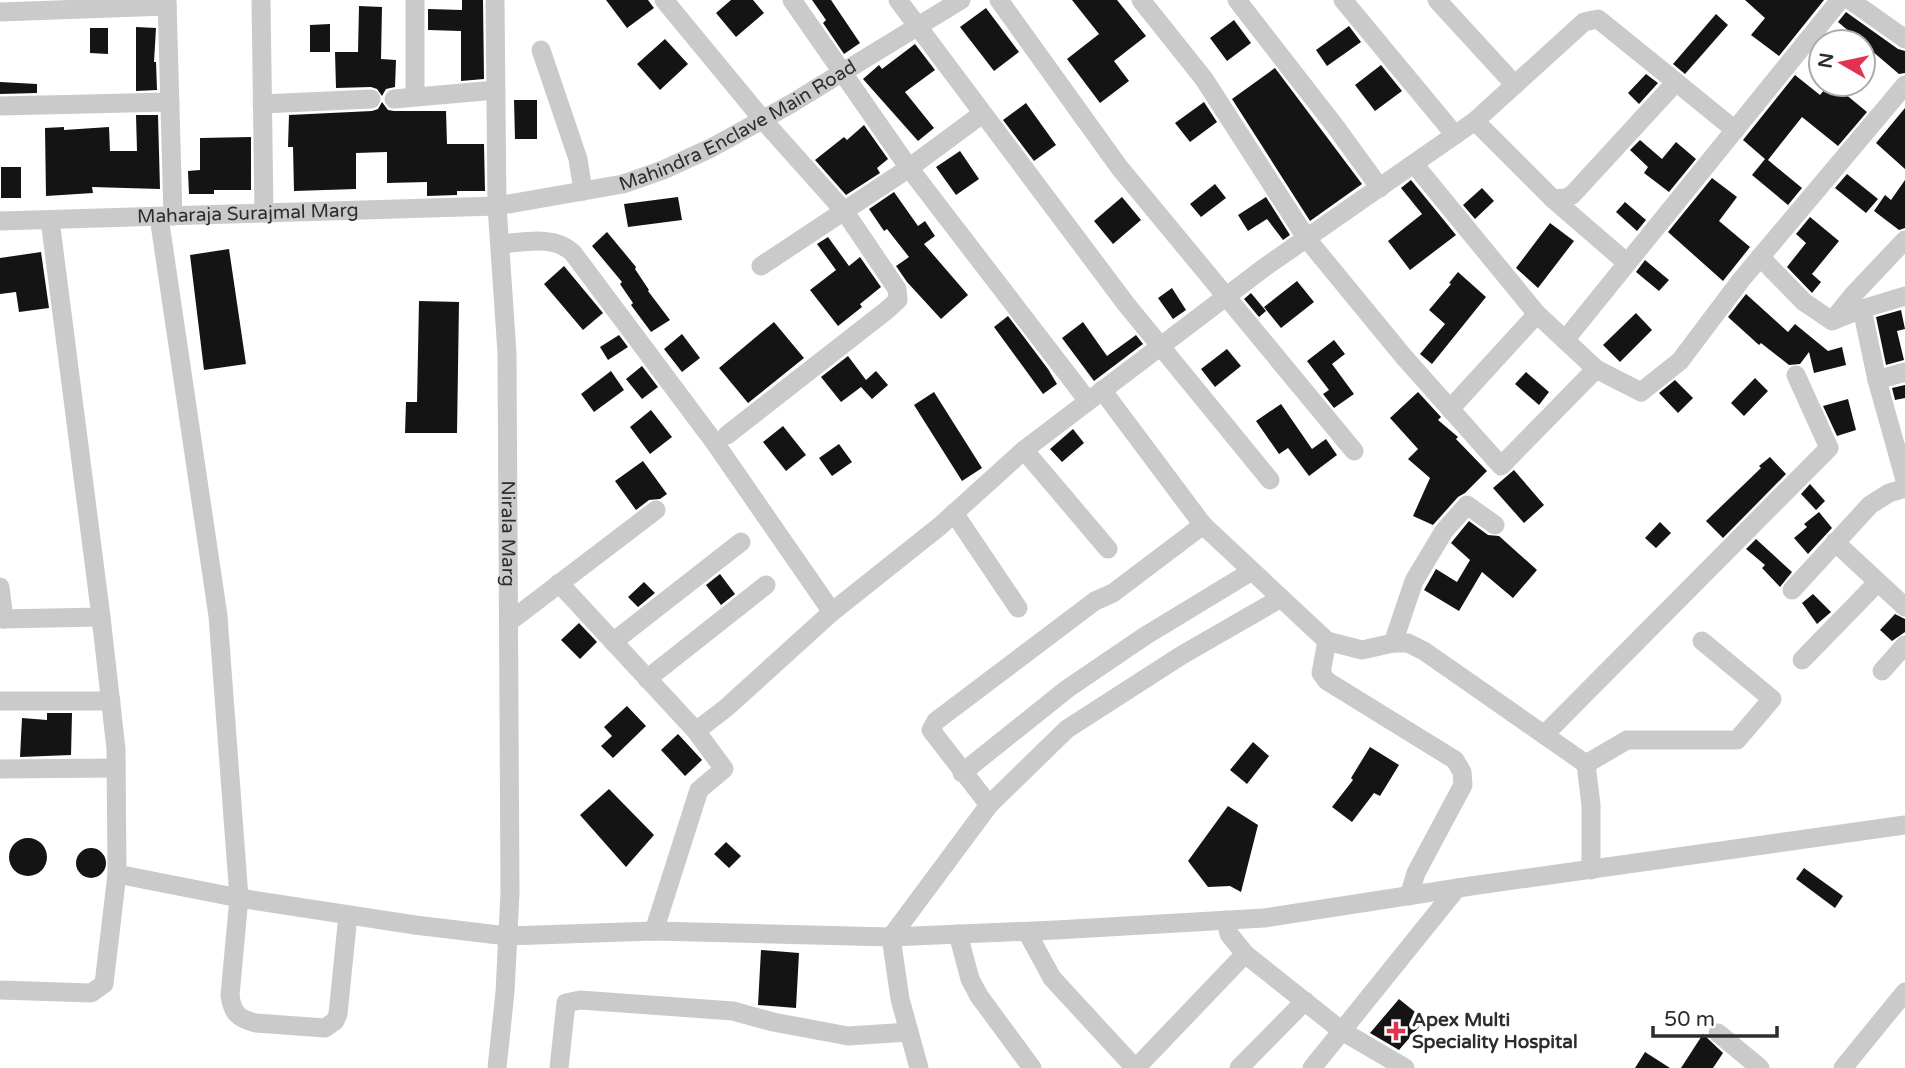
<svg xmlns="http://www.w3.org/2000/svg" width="1905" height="1068" viewBox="0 0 1905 1068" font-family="'Varela Round',sans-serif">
  <rect width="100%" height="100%" fill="#fff"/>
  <path fill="#141414" d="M462,0H483L484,79L461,81V31L428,30V9L462,10Z
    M606,0H648L654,8L627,28Z
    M731,0H753L764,13L736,37L716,13Z
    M812,0H831L860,43L844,54L823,23L826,20Z
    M1072,0H1117L1146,36L1114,61L1129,81L1100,103L1067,59L1099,34Z
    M1745,0H1824L1779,56L1751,35L1765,18Z
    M359,6L382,7L381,59L396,60L395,87L386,89L382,96L377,89L371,87L336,88L335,52H358Z
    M986,8L1019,52L994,71L960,27Z
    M1846,12L1898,49L1905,51V73L1899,74L1838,22Z
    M1716,14L1728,25L1685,74L1673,64Z
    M1234,20L1251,43L1227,61L1210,38Z
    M330,24V52H310V25Z
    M1349,26L1361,42L1327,66L1316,50Z
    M136,27L156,28L154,62H156L157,90L136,91Z
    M90,28H108V54L90,53Z
    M665,39L688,64L660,90L637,64Z
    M915,44L935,70L905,92L934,128L918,141L863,79L879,65L882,69Z
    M1381,65L1402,91L1375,111L1355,85Z
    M1275,68L1362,184L1310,221L1232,99Z
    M1646,74L1658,83L1639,104L1628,93Z
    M1795,75L1820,95L1829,84H1833L1867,112L1838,146L1802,117L1768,160L1802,188L1788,205L1752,175L1765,159L1743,140Z
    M0,82L37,84V93L0,94Z
    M514,100H537V139H515Z
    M382,102L388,110L394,111H446L447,144H484L485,191H457V195L427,196V182L387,183V152L356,153V189L294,191L293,147H288L289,115L372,111L378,109Z
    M1204,102L1217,122L1190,142L1175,123Z
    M1026,103L1056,145L1034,161L1003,120Z
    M1905,108V169L1876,143Z
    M136,115H158L160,189L92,187L93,193L46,196L45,128L64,127V130L109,127L110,151H137Z
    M864,125L888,159L877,168L880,173L846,195L815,160L844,137L847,140Z
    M251,137V190H214V194H189L188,171L200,170V138Z
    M1640,140L1662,159L1676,142L1696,159L1669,192L1644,173L1648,167L1630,150Z
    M960,151L979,179L956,195L936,167Z
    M1,167H21V198H1Z
    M1847,174L1878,199L1866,213L1835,188Z
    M1712,178L1737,197L1719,221L1750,247L1723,281L1668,232Z
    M1411,180L1456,235L1410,270L1388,241L1422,214L1401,188Z
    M1905,180V228L1899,230L1874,211L1885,195L1891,200Z
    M1215,184L1226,198L1201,217L1190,204Z
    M1482,188L1494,201L1475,219L1463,205Z
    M894,192L918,226L925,221L935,236L924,244L968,295L941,319L907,282L896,266L909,257L887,229L884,231L869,209Z
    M678,197L682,220L628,227L624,204Z
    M1122,197L1141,220L1113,244L1094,221Z
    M1266,197L1290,235L1283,240L1267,219L1248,231L1238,215Z
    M1625,202L1646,220L1637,231L1616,212Z
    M1810,217L1839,241L1812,274L1821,282L1812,293L1787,267L1806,243L1796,234Z
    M1550,223L1574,241L1538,288L1516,268Z
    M607,232L636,267L635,269L649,290L648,291L670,320L651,332L631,305L633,303L620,284L622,282L592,246Z
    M828,237L849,266L860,257L881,287L860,304L862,307L838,326L810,290L836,270L817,244Z
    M229,249L246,364L204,370L190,255Z
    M41,252L49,308L19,312L16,292L0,294V258Z
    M1645,260L1669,280L1659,291L1636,272Z
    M564,266L603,313L583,330L544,284Z
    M1458,272L1486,297L1432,364L1420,354L1445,324L1429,310L1451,284L1449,283Z
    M1297,281L1314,302L1281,328L1264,307Z
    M1172,288L1186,310L1173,319L1158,298Z
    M1251,293L1266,311L1259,317L1244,299Z
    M1746,294L1788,332L1795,324L1828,351L1842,347L1846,365L1814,373L1809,352L1800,364L1789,365L1761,343L1759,345L1728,317Z
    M419,301L459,302L457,433H405L406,402H417Z
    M1901,310L1905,329L1897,331L1904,360L1886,365L1876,317Z
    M1636,313L1652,330L1620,362L1603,345Z
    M1008,316L1048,369L1057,384L1043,394L994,327Z
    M774,322L804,358L748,403L719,368Z
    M1083,322L1107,356L1136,335L1143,344L1094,381L1062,338Z
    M682,334L700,358L682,372L664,349Z
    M619,335L628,347L608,360L600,347Z
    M1334,340L1345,354L1332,364L1354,394L1334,408L1323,394L1329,390L1307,361Z
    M1227,349L1241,366L1215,387L1201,369Z
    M848,356L866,380L876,371L888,385L872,399L861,387L841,402L821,377Z
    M642,366L658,387L642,399L626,379Z
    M611,371L624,390L594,412L581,394Z
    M1526,372L1549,392L1539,405L1515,384Z
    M1755,378L1768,391L1744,416L1731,403Z
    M1675,380L1693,398L1678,413L1659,393Z
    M1905,385V398L1895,400L1892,388Z
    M934,392L982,468L962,481L914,405Z
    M1418,392L1441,417L1438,420L1458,437L1456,439L1487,471L1465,493L1458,497L1433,525L1413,516L1430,478L1408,459L1418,449L1390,418Z
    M1848,399L1856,430L1837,436L1823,406Z
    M1281,404L1312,449L1326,439L1337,455L1309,476L1288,448L1279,454L1256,421Z
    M651,410L672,437L650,454L630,427Z
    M783,426L806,455L786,471L763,442Z
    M1073,429L1084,443L1062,462L1050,449Z
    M839,444L852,462L832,476L819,458Z
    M1770,457L1786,474L1723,538L1706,521L1761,468L1759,466Z
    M643,461L667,494L660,499L649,500L636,510L615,481Z
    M1514,470L1544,505L1524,523L1493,488Z
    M1810,484L1825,501L1816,510L1801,494Z
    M1819,512L1832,528L1808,554L1794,538L1807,527L1804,524Z
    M1469,521L1488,535L1499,536L1537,570L1513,598L1482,572L1459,611L1424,590L1436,569L1457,582L1470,560L1451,543Z
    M1660,522L1671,533L1656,548L1645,538Z
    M1756,539L1792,572L1780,587L1762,568L1765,565L1746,549Z
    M720,574L735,594L721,605L706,585Z
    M644,582L655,593L638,607L628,597Z
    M1813,594L1831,612L1817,624L1802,603Z
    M1895,614L1905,619V632L1892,641L1880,630Z
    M579,623L597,642L580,659L561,640Z
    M627,706L646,726L613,758L601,746L612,736L604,727Z
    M47,713H72L71,755L20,757L22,718L47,720Z
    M678,734L702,760L685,776L661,750Z
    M1253,742L1269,756L1247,784L1230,770Z
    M1370,747L1399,765L1380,796L1374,793L1352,822L1332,807L1353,780L1351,778Z
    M609,789L654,835L626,867L580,815Z
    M1228,806L1258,825L1241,892L1230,886L1208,887L1188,861Z
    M9 857a19 19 0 1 1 38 0a19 19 0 1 1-38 0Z
    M726,842L741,856L729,868L714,854Z
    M76 863a15 15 0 1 1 30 0a15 15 0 1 1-30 0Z
    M1804,868L1843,896L1835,908L1796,879Z
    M761,950L799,953L796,1008L758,1005Z
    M1399,999L1425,1020L1399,1050L1370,1033Z
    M1703,1034L1723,1053L1713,1068H1681Z
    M1645,1052L1670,1068H1635Z"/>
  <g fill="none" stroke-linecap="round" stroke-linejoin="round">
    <g stroke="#cacaca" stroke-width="19">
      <path d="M167,0L173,216"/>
      <path d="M261,0L264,213"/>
      <path id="s1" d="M495,0L497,206L507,353L510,893L505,992L497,1068"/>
      <path d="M664,0L763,120L845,212L897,289L898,300L887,310L727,435"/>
      <path d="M792,0L909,168L1088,401"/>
      <path d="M898,0L1126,304L1270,480"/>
      <path d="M999,0L1119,167L1354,451"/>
      <path d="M1141,0L1204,79L1307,239L1404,357L1501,466L1596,369"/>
      <path d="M1237,0L1335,126L1380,188"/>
      <path d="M1343,0L1455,135"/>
      <path d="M1437,0L1515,85"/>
      <path d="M1850,0L1905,39"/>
      <path d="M0,12L167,6"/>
      <path d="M541,50L578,159L583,191"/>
      <path d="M415,96V0"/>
      <path d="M394,99L496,90"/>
      <path d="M262,104L371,99"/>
      <path d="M0,106L170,102"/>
      <path d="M1475,121L1553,199L1565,198L1572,195L1676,82L1735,130"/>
      <path d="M1414,164L1537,314L1596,369L1641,392L1680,361L1741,280L1905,85"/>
      <path d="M1553,199L1627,263"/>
      <path d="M159,217L218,616L239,898L230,995C232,1012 238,1019 256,1023L325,1028L335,1021L338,1014L348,915"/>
      <path id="s2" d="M0,221L497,206L623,184L663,170L711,148L789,105L961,0"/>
      <path d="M501,244C526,242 554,235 573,253L715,443L832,612"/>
      <path d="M1760,257L1804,302L1832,321L1862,309"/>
      <path d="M761,266L909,168L982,114"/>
      <path d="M1905,296L1862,309L1877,380L1905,480"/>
      <path d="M1833,320L1853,295L1905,240"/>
      <path d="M1565,340L1840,0"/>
      <path d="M1877,380L1905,372"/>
      <path d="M1102,390L1203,525L1327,641L1362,650L1393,643H1408L1424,651L1586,764L1591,805V870"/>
      <path d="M1450,409L1537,314"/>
      <path d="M1024,450L1108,549"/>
      <path d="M954,513L1018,608"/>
      <path d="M1835,542L1905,607"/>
      <path d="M559,583L696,731"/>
      <path d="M0,587L4,619"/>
      <path d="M1792,590L1870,505L1889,493L1905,488"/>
      <path d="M0,619L101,617"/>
      <path d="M509,622L656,510"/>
      <path d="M1327,641L1321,673L1327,681L1455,760L1462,772L1463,785L1416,873L1409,896"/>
      <path d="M613,642L741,542"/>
      <path d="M1393,643L1414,581L1444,531L1467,505L1495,525"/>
      <path d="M1802,660L1878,582"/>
      <path d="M1882,671L1905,645"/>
      <path d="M647,679L766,585"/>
      <path d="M0,701H111"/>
      <path d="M1544,735L1829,448L1796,375"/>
      <path d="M1586,764L1627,740H1737L1772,699L1702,641"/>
      <path d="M0,769L116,768"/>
      <path d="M962,773L1067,689L1145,636L1252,571"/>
      <path d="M989,805L931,730L936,721L1095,601L1113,593L1203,525"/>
      <path d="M117,874L239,898L415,925L507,936L654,931L891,937L1056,930L1264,918L1471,886L1905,825"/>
      <path d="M1226,920L1229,934L1245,954"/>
      <path d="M654,931L699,790L724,769L696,731L726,708L832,612L940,526L1024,450L1265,267L1475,121L1584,22L1598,19L1676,82"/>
      <path d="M1027,932L1052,978L1135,1068"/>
      <path d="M958,934L970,979L979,996L1032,1068"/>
      <path d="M0,990L91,993L104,984L117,874L116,749L101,617L50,220"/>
      <path d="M1718,1033L1760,1068"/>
      <path d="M559,1068L566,1003L580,1000L733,1011L773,1022L848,1036L909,1032"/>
      <path d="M919,1068L900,999L891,937L989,805L1067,729L1182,655L1281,598"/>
      <path d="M1136,1068L1245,954L1342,1031L1405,1068"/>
      <path d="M1239,1068L1305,1001"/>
      <path d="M1312,1068L1457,888"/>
      <path d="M1843,1068L1905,992"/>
    </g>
  </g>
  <path fill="#e1334f" stroke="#fff" stroke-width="2.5" d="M1392.5 1020.5h7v7h7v7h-7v7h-7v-7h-7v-7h7z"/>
  <g text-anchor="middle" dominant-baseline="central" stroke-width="7" stroke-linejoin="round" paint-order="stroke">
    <g font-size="19" fill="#2d2d2d" stroke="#fff">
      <text stroke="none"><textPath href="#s2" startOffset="754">Mahindra Enclave Main Road</textPath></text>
      <text stroke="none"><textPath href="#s2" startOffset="248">Maharaja Surajmal Marg</textPath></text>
      <text stroke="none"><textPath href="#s1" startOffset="534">Nirala Marg</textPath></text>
    </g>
    <g font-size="19" font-weight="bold" fill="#2d2d2d" stroke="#fff" text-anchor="start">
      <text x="1412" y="1020">Apex Multi<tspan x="1412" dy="22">Speciality Hospital</tspan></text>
    </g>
  </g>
  <g transform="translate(1842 63) rotate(279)"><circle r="33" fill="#ffffff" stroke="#ababab" stroke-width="2"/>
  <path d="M0-5L12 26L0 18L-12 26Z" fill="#e1334f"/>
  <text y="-10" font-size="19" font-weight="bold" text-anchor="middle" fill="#2d2d2d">N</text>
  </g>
  <path d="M1653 1026v10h124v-10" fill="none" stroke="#2d2d2d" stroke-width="3.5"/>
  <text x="1664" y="1026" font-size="21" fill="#2d2d2d" stroke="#ffffff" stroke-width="5" paint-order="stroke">50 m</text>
</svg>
